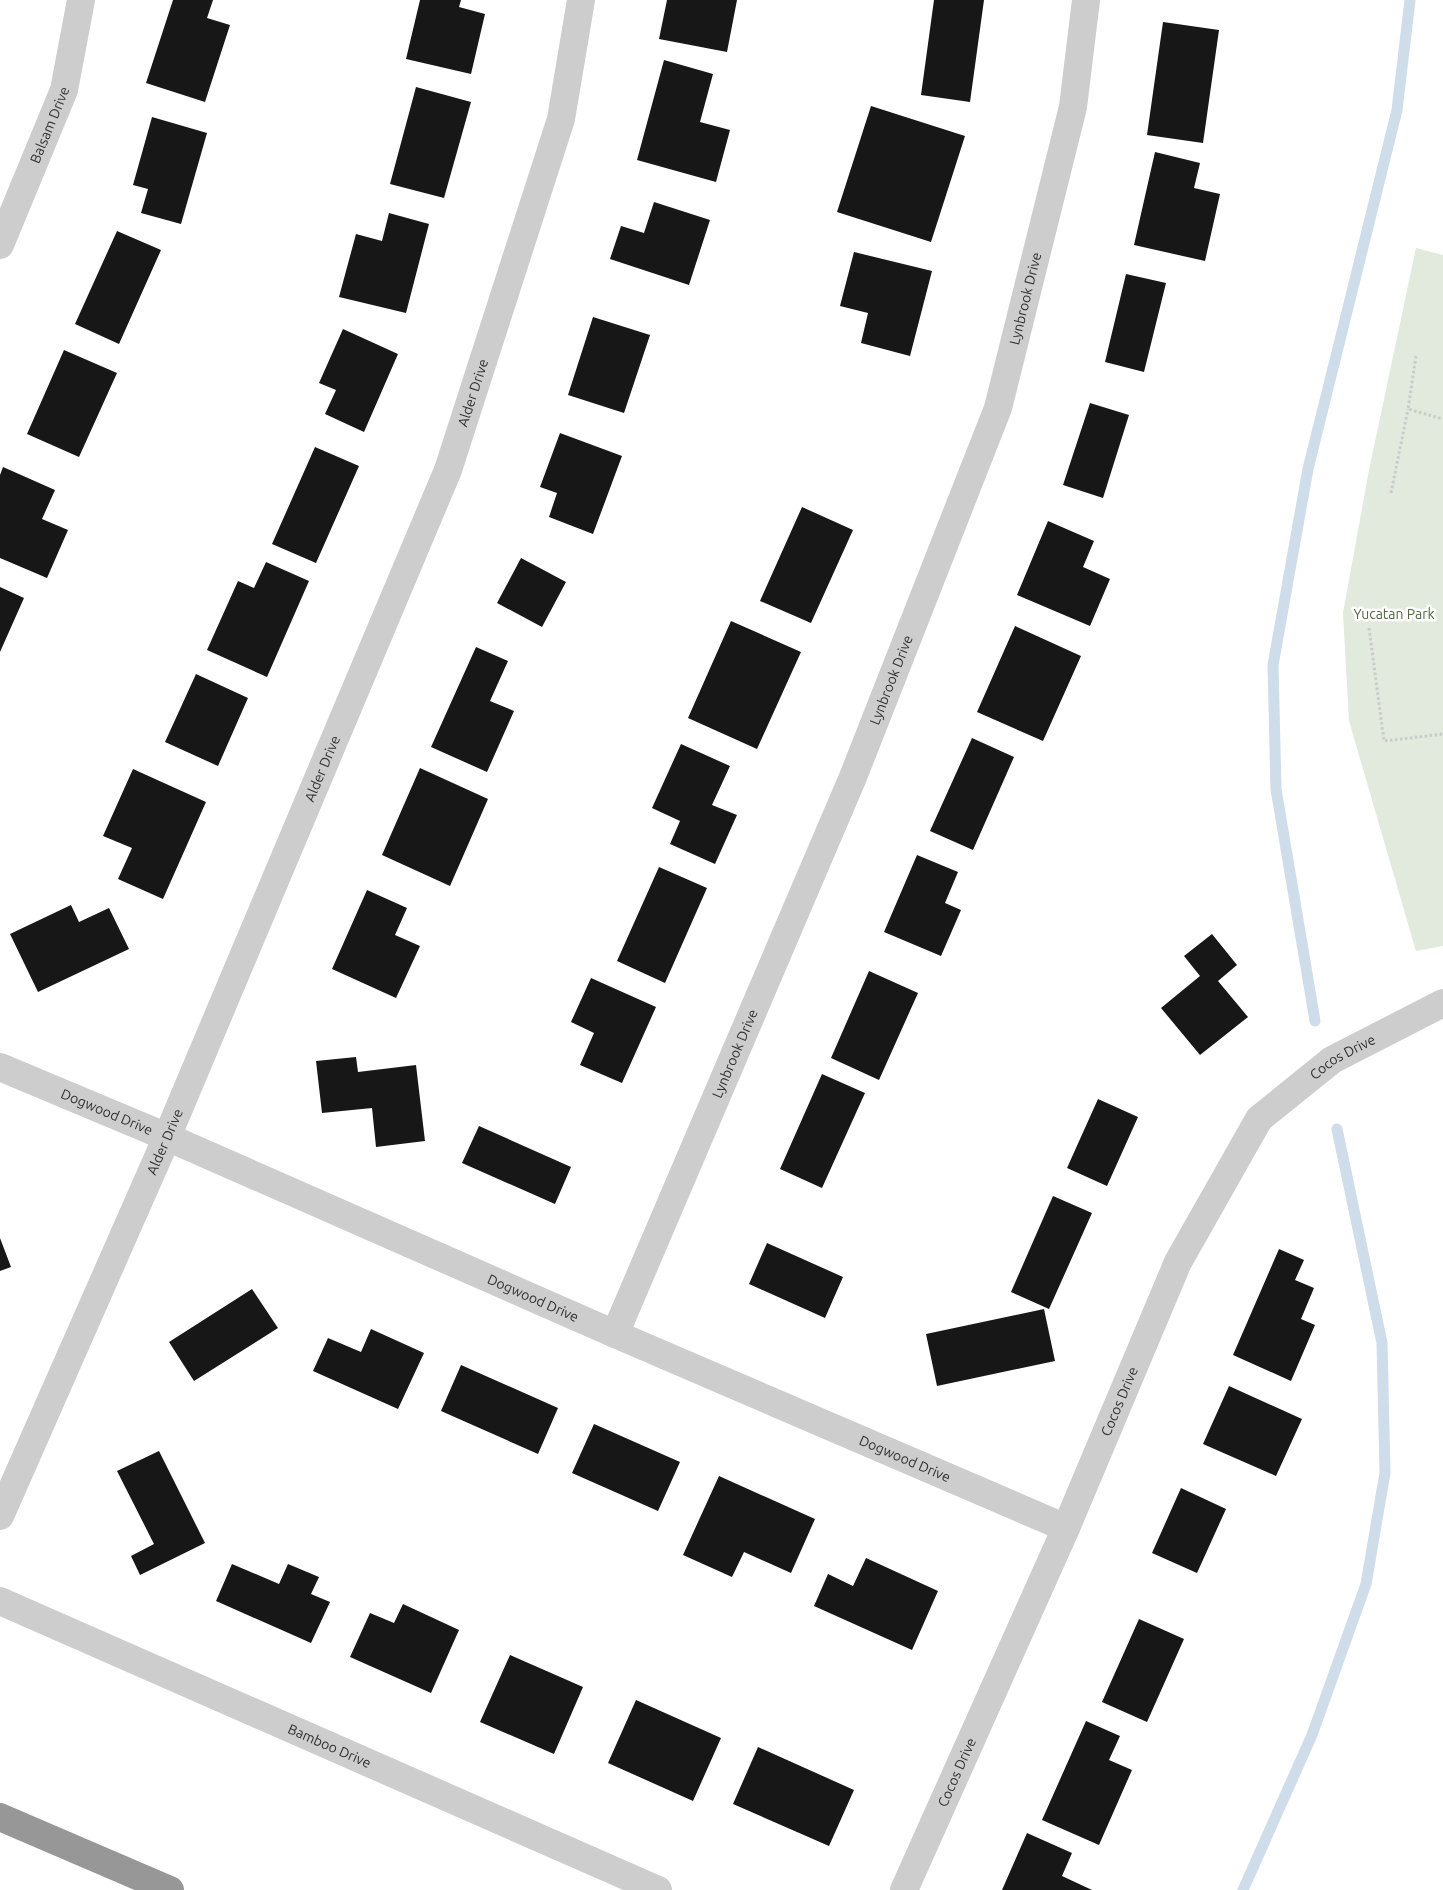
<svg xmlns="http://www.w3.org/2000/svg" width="1443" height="1890" viewBox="0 0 1443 1890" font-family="Ubuntu,sans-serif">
  <rect width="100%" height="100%" fill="#fff"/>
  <path fill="#e2e9dd" d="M1416,248L1443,255V946L1416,951L1349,721L1343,613L1369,470Z"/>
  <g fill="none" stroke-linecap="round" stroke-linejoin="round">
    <path stroke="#cedde9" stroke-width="11" d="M1315,1021L1276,789L1273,665L1308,469L1397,110L1410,0
      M1243,1890L1312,1735L1366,1584L1385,1473L1382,1343L1337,1129"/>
  </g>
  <path fill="#171717" d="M173,0H213L207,18L230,25L205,102L146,83Z
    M420,0H461L459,7L485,14L471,74L406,59Z
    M667,0H737L727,52L659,39Z
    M934,0H984L970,102L921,95Z
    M1163,22L1219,30L1203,143L1147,135Z
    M664,60L713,74L700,122L730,130L716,182L637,160Z
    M416,87L471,102L444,198L390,184Z
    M871,106L965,136L931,242L837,212Z
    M152,117L207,133L181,224L141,213L148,189L133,185Z
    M1155,152L1200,163L1194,188L1220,194L1205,261L1134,245Z
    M654,202L710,220L689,285L610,259L621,226L644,233Z
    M389,213L429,224L406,313L339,297L356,234L382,241Z
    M117,231L161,250L119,344L75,324Z
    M854,252L932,271L910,356L861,343L868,313L840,306Z
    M1126,274L1166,283L1144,372L1105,362Z
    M593,317L650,335L624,413L568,395Z
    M343,329L398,354L364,432L325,414L336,390L319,383Z
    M64,350L117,373L79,457L27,434Z
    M1090,403L1129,415L1103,498L1063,485Z
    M560,433L622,456L593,534L549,517L557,493L540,487Z
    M315,447L359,466L316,563L272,544Z
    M3,467L55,490L42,519L68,530L47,578L0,558V475Z
    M802,507L853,530L811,623L760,601Z
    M1048,521L1094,541L1083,567L1110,579L1090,626L1017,595Z
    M521,558L566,582L542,627L497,603Z
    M266,562L309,581L267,677L207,650L238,581L254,588Z
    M0,587L24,598L0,652Z
    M731,621L801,652L757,749L688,718Z
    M1015,626L1081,656L1043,741L977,712Z
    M476,647L508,661L490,701L514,711L487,772L431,747Z
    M196,674L248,698L218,766L165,742Z
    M972,738L1014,757L973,850L930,831Z
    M681,744L730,766L712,805L737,815L715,864L670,844L680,821L652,808Z
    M420,768L488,799L450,886L382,855Z
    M133,769L206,802L163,899L118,879L132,848L103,836Z
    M917,855L958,872L945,903L961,910L941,956L884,932Z
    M659,867L707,888L665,983L617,961Z
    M367,890L407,908L395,935L420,946L396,998L332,969Z
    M71,905L79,922L109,908L129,949L38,992L10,934Z
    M1212,934L1237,965L1218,981L1248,1017L1200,1055L1161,1008L1200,976L1184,956Z
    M869,971L918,993L879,1080L831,1058Z
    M591,978L656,1007L622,1083L580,1065L594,1033L571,1022Z
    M356,1057L358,1072L416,1065L425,1141L376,1147L372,1108L322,1113L316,1061Z
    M822,1074L865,1093L822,1188L780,1169Z
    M1098,1099L1138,1117L1107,1186L1067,1168Z
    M479,1126L571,1167L555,1204L462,1163Z
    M1053,1196L1092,1213L1049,1309L1011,1292Z
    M0,1238L11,1267L0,1271Z
    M767,1243L843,1277L825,1318L749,1284Z
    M1279,1249L1304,1260L1295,1280L1314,1288L1301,1319L1315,1325L1291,1381L1233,1355Z
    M252,1289L278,1328L194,1381L169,1342Z
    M1044,1309L1055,1361L937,1386L926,1334Z
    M371,1329L424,1353L398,1409L313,1371L328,1338L361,1352Z
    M461,1365L558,1408L538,1454L441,1411Z
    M1229,1386L1302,1419L1276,1476L1203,1444Z
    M594,1424L680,1462L658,1511L572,1473Z
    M159,1451L205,1543L140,1575L131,1556L154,1544L117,1471Z
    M719,1476L815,1519L791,1573L744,1552L732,1577L683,1555Z
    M1181,1488L1226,1509L1197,1573L1152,1553Z
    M866,1558L938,1591L912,1650L814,1606L828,1574L853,1586Z
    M232,1564L279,1584L288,1564L319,1577L311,1594L330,1602L311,1643L216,1601Z
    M403,1604L459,1630L431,1693L350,1657L370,1613L394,1623Z
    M1139,1619L1184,1639L1147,1722L1102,1702Z
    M510,1655L583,1687L554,1754L480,1722Z
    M636,1700L721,1738L693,1801L608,1763Z
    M1086,1721L1120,1736L1109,1760L1132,1770L1099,1845L1042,1820Z
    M758,1747L854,1790L829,1846L733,1804Z
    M1027,1833L1072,1853L1062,1876L1092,1890H1002Z"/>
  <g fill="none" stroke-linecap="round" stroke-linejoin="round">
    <path stroke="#cacaca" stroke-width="3" stroke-dasharray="2.5 2.5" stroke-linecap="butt" d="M1416,356L1408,409L1443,419
      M1391,493L1408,409
      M1369,628L1384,741L1443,734"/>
    <g stroke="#cdcdcd" stroke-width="28">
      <path id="s1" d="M0,245L64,90L81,0"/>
      <path id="s2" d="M0,1067L167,1137L615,1334L1066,1528"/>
      <path id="s3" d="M615,1334L853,777L998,408L1073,107L1086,0"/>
      <path id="s4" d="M0,1516L167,1137L448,470L561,119L581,0"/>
      <path id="s5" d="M0,1601L658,1890"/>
      <path id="s6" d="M904,1890L1066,1528L1178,1262L1259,1119L1332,1060L1443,1003"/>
    </g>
    <path stroke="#979797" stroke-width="28" d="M0,1817L170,1890"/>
  </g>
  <g text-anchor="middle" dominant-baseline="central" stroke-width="5" stroke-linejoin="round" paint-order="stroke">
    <g font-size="14" fill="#303030" stroke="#fff">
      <text stroke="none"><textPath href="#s1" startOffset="130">Balsam Drive</textPath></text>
      <text stroke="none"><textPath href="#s3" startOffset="1115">Lynbrook Drive</textPath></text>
      <text stroke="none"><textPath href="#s4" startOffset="1219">Alder Drive</textPath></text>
      <text stroke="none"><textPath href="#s3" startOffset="710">Lynbrook Drive</textPath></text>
      <text stroke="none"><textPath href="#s4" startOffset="814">Alder Drive</textPath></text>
      <text stroke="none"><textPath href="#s3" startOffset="305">Lynbrook Drive</textPath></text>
      <text stroke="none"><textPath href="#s6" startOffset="954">Cocos Drive</textPath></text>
      <text stroke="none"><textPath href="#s2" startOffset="116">Dogwood Drive</textPath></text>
      <text stroke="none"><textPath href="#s4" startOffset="409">Alder Drive</textPath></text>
      <text stroke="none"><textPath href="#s2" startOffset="581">Dogwood Drive</textPath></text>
      <text stroke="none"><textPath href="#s6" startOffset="534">Cocos Drive</textPath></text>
      <text stroke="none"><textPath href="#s2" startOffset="986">Dogwood Drive</textPath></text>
      <text stroke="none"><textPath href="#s5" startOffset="360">Bamboo Drive</textPath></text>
      <text stroke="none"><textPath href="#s6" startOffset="129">Cocos Drive</textPath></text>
    </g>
    <g font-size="14" fill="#516842" stroke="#fff">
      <text x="1394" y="614">Yucatan Park</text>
    </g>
  </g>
</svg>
